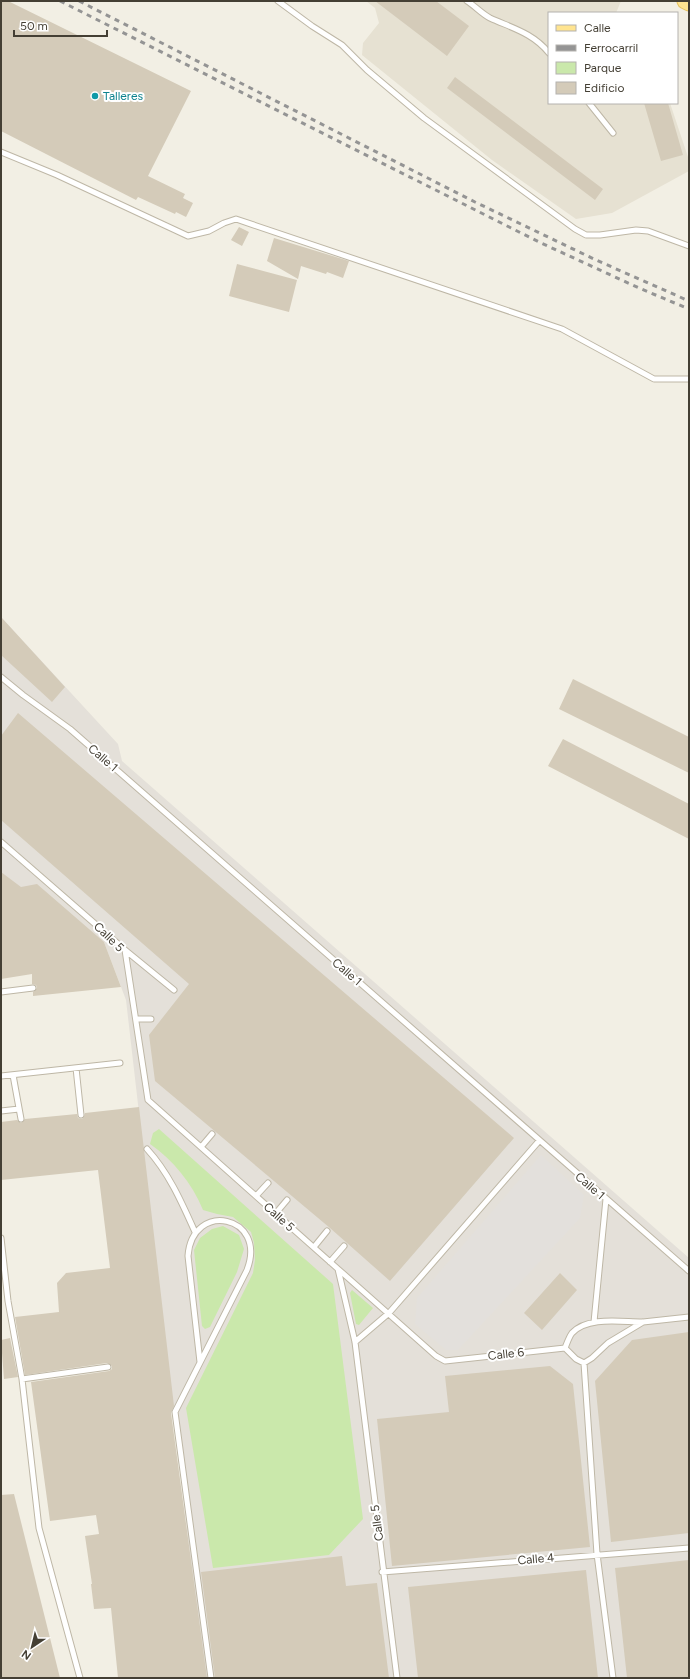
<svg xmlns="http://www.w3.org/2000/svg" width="690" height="1679" viewBox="0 0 690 1679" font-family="Figtree,sans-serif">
  <rect width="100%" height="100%" fill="#f2efe4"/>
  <path fill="#e6e1d2" d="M366,1H621L616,13H549V103H670L689,160V171L612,213L576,219L492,160L362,55L363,43L379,23L375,8Z"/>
  <path fill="#e4e0d9" d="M1,617L118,744L122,761L689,1258V1678H204L126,1000L104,942L1,955Z"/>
  <path fill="#cae8ab" d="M159,1129L333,1284L363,1519L329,1555L213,1568L186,1408L253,1273L255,1260L254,1243L251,1232L233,1217L217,1214L203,1210C192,1183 173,1160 150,1144L153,1133Z
    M223,1226L239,1235L244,1249L237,1272L210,1327L205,1329L202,1326L194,1250L200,1238L212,1229Z
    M352,1290L373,1308L359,1325L356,1324L350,1293Z"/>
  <path fill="#e3e0dc" d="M541,1155L584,1195L580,1218L458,1350H446L415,1324L417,1298Z"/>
  <path fill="#d4cbb9" d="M1,1H8L191,91L148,176L185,194L183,198L193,203L186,217L176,212L175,214L138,197L136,200L1,131Z
    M375,1H436L469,26L447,56Z
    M455,77L603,189L595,200L447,88Z
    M644,103H668L683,155L661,161Z
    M239,227L249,232L242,246L231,240Z
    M274,238L349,261L343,278L327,272L326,274L301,266L298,279L267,261Z
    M237,264L297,280L289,312L229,296Z
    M1,617L65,687L52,702L1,655Z
    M573,679L689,737V773L559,709Z
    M18,713L514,1138L390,1281L330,1228L155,1081L149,1035L189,984L1,820V736Z
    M563,739L689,804V839L548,766Z
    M1,872L21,887L37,884L104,942L121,987L33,996V992L37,988L36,985L32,984V974L1,979Z
    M139,1107L174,1406L171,1413L207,1678H118L111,1608L94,1609L91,1584H92L85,1536L99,1534L96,1515L50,1521L31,1382L109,1371L112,1369V1366L107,1363L25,1375L15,1317L59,1312L57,1283L66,1273L110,1268L98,1170L1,1180V1122L17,1120L21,1123L25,1119L77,1114L78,1118L82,1119L84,1117L85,1113Z
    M560,1273L577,1290L542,1330L524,1313Z
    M689,1332V1533L611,1542L595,1381L632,1340Z
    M10,1338L18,1377L4,1379L1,1340Z
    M550,1366L573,1384L590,1547L392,1566L377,1419L449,1412L445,1376Z
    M14,1494L60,1678H1V1495Z
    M342,1556L346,1586L377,1583L389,1678H215L201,1572Z
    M689,1560V1678H627L615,1568Z
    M586,1570L598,1678H418L408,1587Z"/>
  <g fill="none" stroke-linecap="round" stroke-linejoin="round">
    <g stroke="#beb7a6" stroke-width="7">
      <path id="lane" d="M278,1L312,26L342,45L367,70L424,118L575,229L586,235H600L636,230L648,231L689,246
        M467,1C475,6 482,14 490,18C512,28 533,33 549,53
        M589,103L613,133
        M1,152L57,175L188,236L209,231L224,223L236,219L562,329L654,379H689
        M1,677L23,695L70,729L689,1271
        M1,842L125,950L148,1100L338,1269L355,1342L397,1678
        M125,950L174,990
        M1,992L33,988
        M136,1019H151
        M76,1068L81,1115
        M13,1075L21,1119
        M1,1076L120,1063
        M1,1111L19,1109
        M201,1147L212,1134
        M147,1149C169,1173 182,1203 195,1232
        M256,1196L268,1183
        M276,1213L287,1200
        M1,1238L8,1301L22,1379L108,1367
        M314,1247L327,1231
        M330,1262L344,1246
        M338,1269L436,1356L445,1361L565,1348L576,1359L584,1363L592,1358L608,1343L643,1322L689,1317
        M594,1322L606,1199
        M355,1342L389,1313L539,1141
        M565,1348C567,1343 569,1337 572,1333C588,1316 621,1322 642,1322
        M200,1362L188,1256C192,1200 268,1215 247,1270L175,1412L211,1678
        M584,1363L597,1554L613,1678
        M22,1379L39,1528L80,1678
        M382,1572L689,1548"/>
    </g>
    <g stroke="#e6c35e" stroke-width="17">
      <path id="primary" d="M685,1L689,3"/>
    </g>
    <use href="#lane" stroke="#fff" stroke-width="5"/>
    <use href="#primary" stroke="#ffe490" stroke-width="15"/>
    <path stroke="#949494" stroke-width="3" stroke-dasharray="5 5" stroke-linecap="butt" d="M60,1L539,242L639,288L689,309
      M79,1L475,202L596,260L689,301"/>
  </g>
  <circle fill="#0f9aa8" stroke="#fff" stroke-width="1.5" cx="95" cy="96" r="4"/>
  <g text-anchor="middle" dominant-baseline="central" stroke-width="4" stroke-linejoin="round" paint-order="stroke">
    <g font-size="12" fill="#0d838f" stroke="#fff" text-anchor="start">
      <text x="103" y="96">Talleres</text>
    </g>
    <g font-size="12" fill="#443f34" stroke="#fff">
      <text transform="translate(103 758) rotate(41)">Calle 1</text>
      <text transform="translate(109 937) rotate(44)">Calle 5</text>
      <text transform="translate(347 972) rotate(41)">Calle 1</text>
      <text transform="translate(590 1186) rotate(41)">Calle 1</text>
      <text transform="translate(279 1217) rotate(42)">Calle 5</text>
      <text transform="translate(506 1354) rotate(-6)">Calle 6</text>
      <text transform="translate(377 1523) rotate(-97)">Calle 5</text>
      <text transform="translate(536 1559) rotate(-5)">Calle 4</text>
    </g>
  </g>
  <rect width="690" height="1679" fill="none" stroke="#443f34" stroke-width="4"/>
  <rect x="548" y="12" width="130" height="92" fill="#ffffff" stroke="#b4b2ae"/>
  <rect x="556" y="25" width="20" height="6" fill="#ffe490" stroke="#b4b2ae"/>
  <text x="584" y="32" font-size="12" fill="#443f34">Calle</text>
  <rect x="556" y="45" width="20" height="6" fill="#949494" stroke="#b4b2ae"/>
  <text x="584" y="52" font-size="12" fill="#443f34">Ferrocarril</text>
  <rect x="556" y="62" width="20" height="12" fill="#cae8ab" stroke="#b4b2ae"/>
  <text x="584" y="72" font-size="12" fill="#443f34">Parque</text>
  <rect x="556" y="82" width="20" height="12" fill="#d4cbb9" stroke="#b4b2ae"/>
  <text x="584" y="92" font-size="12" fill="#443f34">Edificio</text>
  <g transform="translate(32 1647) rotate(215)" stroke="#ffffff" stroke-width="3" paint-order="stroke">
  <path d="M0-3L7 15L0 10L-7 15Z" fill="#443f34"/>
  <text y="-6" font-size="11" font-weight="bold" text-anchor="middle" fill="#443f34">N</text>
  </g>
  <path d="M14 30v6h93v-6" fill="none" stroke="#443f34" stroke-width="2"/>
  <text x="20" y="30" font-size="12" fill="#443f34" stroke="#ffffff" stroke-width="3" paint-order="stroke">50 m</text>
</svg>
